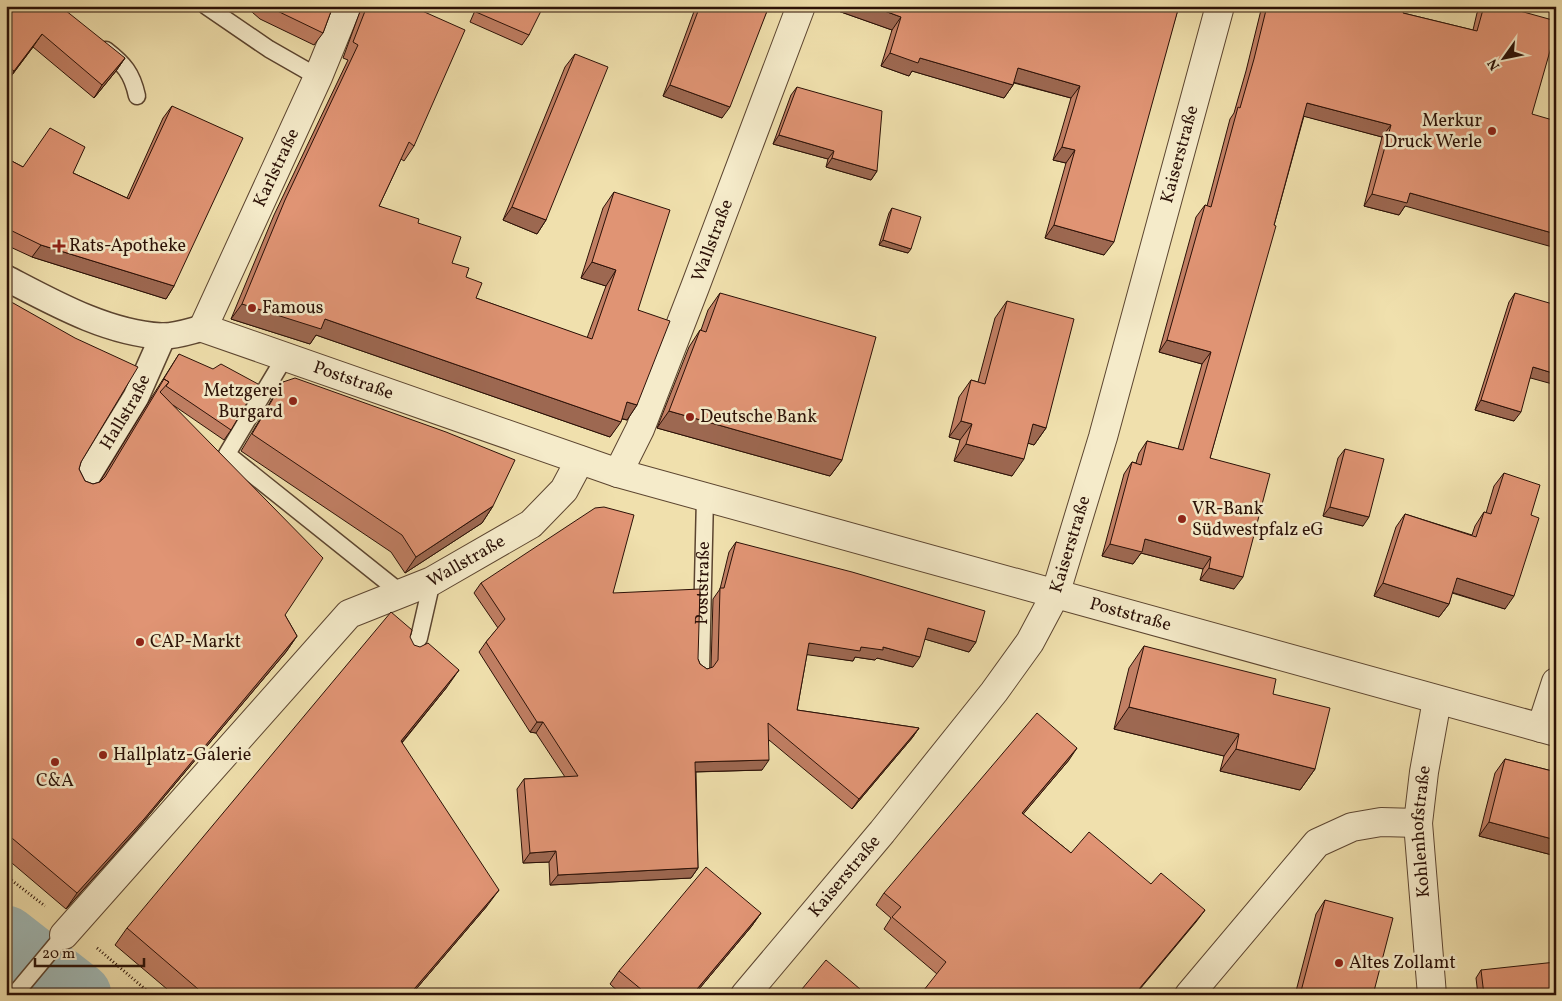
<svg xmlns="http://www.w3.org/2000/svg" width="1562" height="1001" viewBox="0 0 1562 1001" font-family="Vollkorn,serif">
  <rect width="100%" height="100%" fill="#f0e0ad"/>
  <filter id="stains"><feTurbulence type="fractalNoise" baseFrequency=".004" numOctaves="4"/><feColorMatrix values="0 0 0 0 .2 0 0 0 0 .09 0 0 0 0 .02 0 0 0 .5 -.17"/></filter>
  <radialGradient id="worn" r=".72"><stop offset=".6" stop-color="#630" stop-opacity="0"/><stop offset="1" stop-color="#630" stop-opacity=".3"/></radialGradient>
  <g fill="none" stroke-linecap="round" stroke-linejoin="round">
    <path stroke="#a1bab7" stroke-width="65" d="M6,938L79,995"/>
    <g stroke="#5c4530" stroke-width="19">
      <g id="service">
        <path d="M206,6L269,49L318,77"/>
        <path d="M106,50C124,64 132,73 137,96"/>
        <path d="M285,357L227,454L401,593"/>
        <path d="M408,654L419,638L432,581"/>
        <path id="s1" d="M701,669L705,497"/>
        <path d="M14,995L64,935"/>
      </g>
    </g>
    <g stroke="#5c4530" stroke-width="28">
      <g id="pedestrian">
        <path d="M6,278C54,303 107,333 161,336C175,337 190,331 203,328"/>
        <path id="s2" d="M82,485L136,397L163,336"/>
      </g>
    </g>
    <g stroke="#5c4530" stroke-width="30">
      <g id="minor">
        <path id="s3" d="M347,6L318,77L203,328L618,473L1556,732"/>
        <path id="s4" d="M618,473L640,429L695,287L801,6"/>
        <path d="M1541,728L1556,682"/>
        <path id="s5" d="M64,935L349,614L432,581L531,524L564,490L580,460"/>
        <path d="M1189,995L1317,843L1352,827L1381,822L1418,823"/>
        <path id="s6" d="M1432,995L1418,823L1424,772L1437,700"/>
      </g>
    </g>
    <g stroke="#5c4530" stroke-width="30">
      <g id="tertiary">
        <path id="s7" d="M745,995L882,832L994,692L1030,642L1055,595L1103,437L1220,6"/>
      </g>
    </g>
    <path stroke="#2b1107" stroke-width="3" stroke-dasharray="1 2.5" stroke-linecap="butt" d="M6,876L45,906
      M97,948L152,995"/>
    <use href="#service" stroke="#f5ebca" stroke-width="16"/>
    <use href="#pedestrian" stroke="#f5ebca" stroke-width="25"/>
    <use href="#minor" stroke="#f5ebca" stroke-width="28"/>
    <use href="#tertiary" stroke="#f5ebca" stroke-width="28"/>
  </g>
  <path fill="#c17f64" stroke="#2b1107" d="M6,6L125,58L116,71L94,98L33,47L6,83Z
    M245,6H333L323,33L314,45L260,19Z
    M362,6H411L414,146L404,161L401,159L379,206L418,223L452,263L466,277L476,298L587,338L606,286L581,278L603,208L614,192L638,310L637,405L627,420L622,419L610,437L316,335L310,344L231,319L274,215L348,60L343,58Z
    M477,6H536L529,35L522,45L470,22Z
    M696,6H769L722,118L663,96Z
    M824,6H1179L1104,255L1045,238L1066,163L1053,160L1071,98L1014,83L1013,85L1004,98L912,71L909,76L881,66L892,30Z
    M1262,6H1405L1403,13L1473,30L1477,13L1482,6H1502L1405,206L1399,215L1364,206L1382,137L1304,116L1210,458L1234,589L1200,580L1203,569L1141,553L1133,564L1102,556L1124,474L1132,462L1136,463L1139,453L1147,441L1178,449L1202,364L1159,352L1196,217L1205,205L1207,206L1230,119L1234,113L1246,71Z
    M575,54L546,220L537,234L503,220L565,67Z
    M797,87L877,171L871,180L826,167L828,159L773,144L791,95Z
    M172,106L174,286L166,299L32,257L6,245V158L23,167L73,173L127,198L163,118Z
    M892,208L908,253L879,245L889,213Z
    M720,293L842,460L830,476L657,428L689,347L700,330H701L708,310Z
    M1515,293L1530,378L1514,421L1475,410L1509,302Z
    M6,299L81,462L79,469L85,481L93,484L100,482L101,480L153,395L179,354L231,430L224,440L173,405L285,615L297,636L286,652L133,834L66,909L6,858Z
    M1007,301L1046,428L1034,445L1028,443L1012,476L954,461L960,440L949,437L959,397L971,380L978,382L995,318Z
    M283,382L493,506L482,523L405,573L391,552L241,451L272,399Z
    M1345,449L1363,526L1323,516L1338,458Z
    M1504,473L1531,515L1505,609L1452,593L1449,604L1439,617L1374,596L1396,527L1405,514L1472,535L1475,526L1484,512L1486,513L1494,486Z
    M736,542L976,642L969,652L925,639L913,667L877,658L875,660L855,657L853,661L807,654L797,710L919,728L912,738L852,809L769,740L762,770L696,772L698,868L691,878L550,885L549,862L523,863L517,789L524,779L565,777L536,733L530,732L479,652L486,642L498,628L474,593L481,583L613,593L698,659L700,664L707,669L711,668L713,599L720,589L729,552Z
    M414,645L447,687L402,743L487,906L411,995H174L115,945L127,928Z
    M1144,646L1273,694L1315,769L1300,790L1220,771L1224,756L1114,729L1129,668Z
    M1505,759L1556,772V856L1479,836L1495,773Z
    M1069,760L1023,814L1071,853L1151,884L1196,922L937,974L884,929L891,918L876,905L884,893Z
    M1325,900L1373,995H1295L1316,914Z
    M761,913L751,927L694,995H622L610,984L619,971Z
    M1481,970L1556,995H1478L1476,978Z"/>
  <path fill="#9d6851" stroke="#2b1107" d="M824,6H871L901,17L892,30Z
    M42,34L33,47L6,83L14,71Z
    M890,53L920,58L1013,85L1004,98L912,71L909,76L881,66Z
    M125,58L116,71L94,98L102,85Z
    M1018,68L1080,86L1071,98L1009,81Z
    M670,85L730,107L722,118L663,96Z
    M1307,103L1391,125L1382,137L1299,115Z
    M779,135L834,151L828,159L773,144Z
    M1062,147L1075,150L1066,163L1053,160Z
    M832,158L877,171L871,180L826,167Z
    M1410,193L1556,234V248L1405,206L1399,215L1364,206L1372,194Z
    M512,207L546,220L537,234L503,220Z
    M1054,225L1114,242L1104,255L1045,238Z
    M883,240L911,249L908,253L879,245Z
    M41,245L174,286L166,299L32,257Z
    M592,262L616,270L606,286L581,278Z
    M242,304L325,319L621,422L610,437L316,335L310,344L231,319Z
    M1167,340L1211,352L1202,364L1159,352Z
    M1533,367L1556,374V385L1527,377Z
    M1481,400L1521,412L1514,421L1475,410Z
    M627,402L637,405L627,420L617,417Z
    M669,411L842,460L830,476L657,428Z
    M961,421L972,424L960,440L949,437Z
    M1033,424L1046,428L1034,445L1021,441Z
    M966,444L1024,459L1012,476L954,461Z
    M493,506L482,523L405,573L416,557Z
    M1330,507L1369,517L1363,526L1323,516Z
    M1145,539L1211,557L1203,569L1141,553L1133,564L1102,556L1110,544Z
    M1209,568L1243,577L1234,589L1200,580Z
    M1457,578L1514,596L1505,609L1448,591Z
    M1383,583L1449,604L1439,617L1374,596Z
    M928,628L976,642L969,652L921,638Z
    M297,636L286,652L133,834L66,909L77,893Z
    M809,643L861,647H883L920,657L913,667L877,658L875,660L855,657L853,661L802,654Z
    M459,670L447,687L389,758L401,741Z
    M1129,707L1239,734L1224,756L1114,729Z
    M537,722H543L536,733L530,732Z
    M919,728L912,738L852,809L859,799Z
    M1077,748L1069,760L1014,825L1022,813Z
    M1236,749L1315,769L1300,790L1220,771Z
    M769,760L762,770L688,772L695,762Z
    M1489,822L1556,840V856L1479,836Z
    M556,851L549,862L523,863L530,853Z
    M698,868L691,878L550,885L558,875Z
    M499,890L487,906L411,995H409Z
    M1205,910L1196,922L1135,995H1134Z
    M761,913L751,927L694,995H692Z"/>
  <path fill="#e09474" stroke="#2b1107" d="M6,6H60L125,58L102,85L42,34L14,71L6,65Z
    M267,6H333L323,33Z
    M367,6H411L465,30L414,146L409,142L379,206L419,219L418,223L461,237L452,263L469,268L466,277L482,283L476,298L592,339L616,270L592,262L614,192L670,210L638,310L670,321L637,405L627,402L621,422L325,319L321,329L242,304L285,200L358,45L353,42Z
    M479,6H536L542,9L529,35L476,12Z
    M700,6H769L730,107L670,85Z
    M871,6H1179L1114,242L1054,225L1075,150L1062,147L1080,86L1018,68L1013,85L920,58L918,63L890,53L901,17Z
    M1267,6H1405L1403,13L1477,31L1484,6H1502L1556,21V30L1532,114L1556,121V234L1410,193L1407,203L1372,194L1391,125L1307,103L1274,225L1276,226L1210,458L1270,474L1243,577L1209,568L1211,557L1145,539L1142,552L1110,544L1132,462L1141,465L1147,441L1183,450L1211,352L1167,340L1205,205L1211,207L1238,107L1240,108L1254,59Z
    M575,54L608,67L546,220L512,207Z
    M797,87L882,111L877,171L832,158L834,151L779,135Z
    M172,106L243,138L174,286L41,245L6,228V158L23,167L50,128L85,147L73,173L129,199Z
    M892,208L921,217L911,249L883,240Z
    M720,293L876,337L842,460L669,411L700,330L706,332Z
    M1515,293L1556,305V374L1533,367L1521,412L1481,400Z
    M6,299L75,338L138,367L81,462L79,469L85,481L93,484L100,482L105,477L164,379L169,382L160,392L323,558L285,615L297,636L144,819L77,893L6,833Z
    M1007,301L1074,319L1046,428L1033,424L1024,459L966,444L972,424L961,421L971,380L985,384Z
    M179,354L213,369L221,364L258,384L231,430L166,386L169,382L164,379L163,380Z
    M295,378L446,432L515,460L493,506L416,557L402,535L252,434L283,382Z
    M1345,449L1384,459L1369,517L1330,507Z
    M1504,473L1540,485L1531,515L1539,518L1514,596L1457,578L1449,604L1383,583L1405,514L1476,537L1484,512L1491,514Z
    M604,507L634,515L613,593L700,589L698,659L700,664L707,669L713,667L718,660L720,588H724L736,542L852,572L985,611L976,642L928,628L920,657L883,647V650L861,647L860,651L809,643L797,710L919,728L859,799L768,723L769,760L695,762L698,868L558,875L556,851L530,853L524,779L578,776L543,722H537L486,642L505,619L481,583L595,508Z
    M391,612L412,630L410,637L414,645L420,647L428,643L459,670L401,741L499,890L409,995H205L127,928Z
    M1144,646L1276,679L1273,694L1330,708L1315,769L1236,749L1239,734L1129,707Z
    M1037,713L1077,748L1022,813L1071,853L1089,832L1151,884L1161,873L1205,910L1134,995H920L946,962L892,917L901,907L884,893Z
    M1505,759L1556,772V840L1489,822Z
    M706,867L761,913L692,995H648L619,971Z
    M1325,900L1393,918L1373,995H1300Z
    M826,960L867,995H797Z
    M1556,962V995H1484L1481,970Z"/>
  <g fill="#8f2418" stroke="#f5ebca" stroke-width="2">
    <circle cx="1492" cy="131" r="5"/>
    <path d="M56.5 238.5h5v5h5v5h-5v5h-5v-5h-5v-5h5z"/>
    <circle cx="252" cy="308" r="5"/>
    <circle cx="293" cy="401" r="5"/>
    <circle cx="690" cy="417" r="5"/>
    <circle cx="1182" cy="519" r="5"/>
    <circle cx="140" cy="642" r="5"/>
    <circle cx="103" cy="755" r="5"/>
    <circle cx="55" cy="762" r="5"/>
    <circle cx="1339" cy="963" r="5"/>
  </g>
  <g text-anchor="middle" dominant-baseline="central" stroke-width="5" stroke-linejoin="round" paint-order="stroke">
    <g font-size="18" fill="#2b1107" stroke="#f5ebca" text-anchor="start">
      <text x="1482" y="121" text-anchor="end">Merkur<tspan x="1482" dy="21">Druck Werle</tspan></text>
      <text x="69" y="246">Rats-Apotheke</text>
      <text x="262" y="308">Famous</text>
      <text x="283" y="391" text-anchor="end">Metzgerei<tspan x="283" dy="21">Burgard</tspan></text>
      <text x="700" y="417">Deutsche Bank</text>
      <text x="1192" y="509">VR-Bank<tspan x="1192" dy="21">Südwestpfalz eG</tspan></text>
      <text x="150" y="642">CAP-Markt</text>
      <text x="113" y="755">Hallplatz-Galerie</text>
      <text x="55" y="781" text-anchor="middle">C&amp;A</text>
      <text x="1349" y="963">Altes Zollamt</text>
    </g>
    <g font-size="18" fill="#2b1107" stroke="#f5ebca">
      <text stroke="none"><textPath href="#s7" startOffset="965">Kaiserstraße</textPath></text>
      <text transform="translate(277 168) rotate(-65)">Karlstraße</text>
      <text stroke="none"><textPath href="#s4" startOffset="251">Wallstraße</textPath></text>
      <text stroke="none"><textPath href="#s3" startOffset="512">Poststraße</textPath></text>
      <text stroke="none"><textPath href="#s2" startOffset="85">Hallstraße</textPath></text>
      <text stroke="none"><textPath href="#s7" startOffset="560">Kaiserstraße</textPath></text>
      <text stroke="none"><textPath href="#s5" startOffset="558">Wallstraße</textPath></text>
      <text stroke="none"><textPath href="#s1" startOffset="86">Poststraße</textPath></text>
      <text stroke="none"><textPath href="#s3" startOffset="1324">Poststraße</textPath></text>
      <text stroke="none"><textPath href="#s6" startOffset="164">Kohlenhofstraße</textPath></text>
      <text stroke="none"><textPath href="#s7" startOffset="155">Kaiserstraße</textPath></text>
    </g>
  </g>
  <rect width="1562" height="1001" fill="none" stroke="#f0e0ad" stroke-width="25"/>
  <rect x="8" y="8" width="1547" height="986" fill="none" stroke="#2b1107" stroke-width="2.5"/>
  <rect x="12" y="12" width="1537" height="976" fill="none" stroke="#2b1107"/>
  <g transform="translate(1504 58) rotate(237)" stroke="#f5ebca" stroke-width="4" paint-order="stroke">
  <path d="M0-4L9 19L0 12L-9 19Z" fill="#2b1107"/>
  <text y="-8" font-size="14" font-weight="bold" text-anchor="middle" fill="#2b1107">N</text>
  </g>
  <path d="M35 958v8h109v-8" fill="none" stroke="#2b1107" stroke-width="2.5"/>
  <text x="42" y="958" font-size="15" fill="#2b1107" stroke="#f5ebca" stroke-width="4" paint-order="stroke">20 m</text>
  <rect width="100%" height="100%" filter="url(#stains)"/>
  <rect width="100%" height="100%" fill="url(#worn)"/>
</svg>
